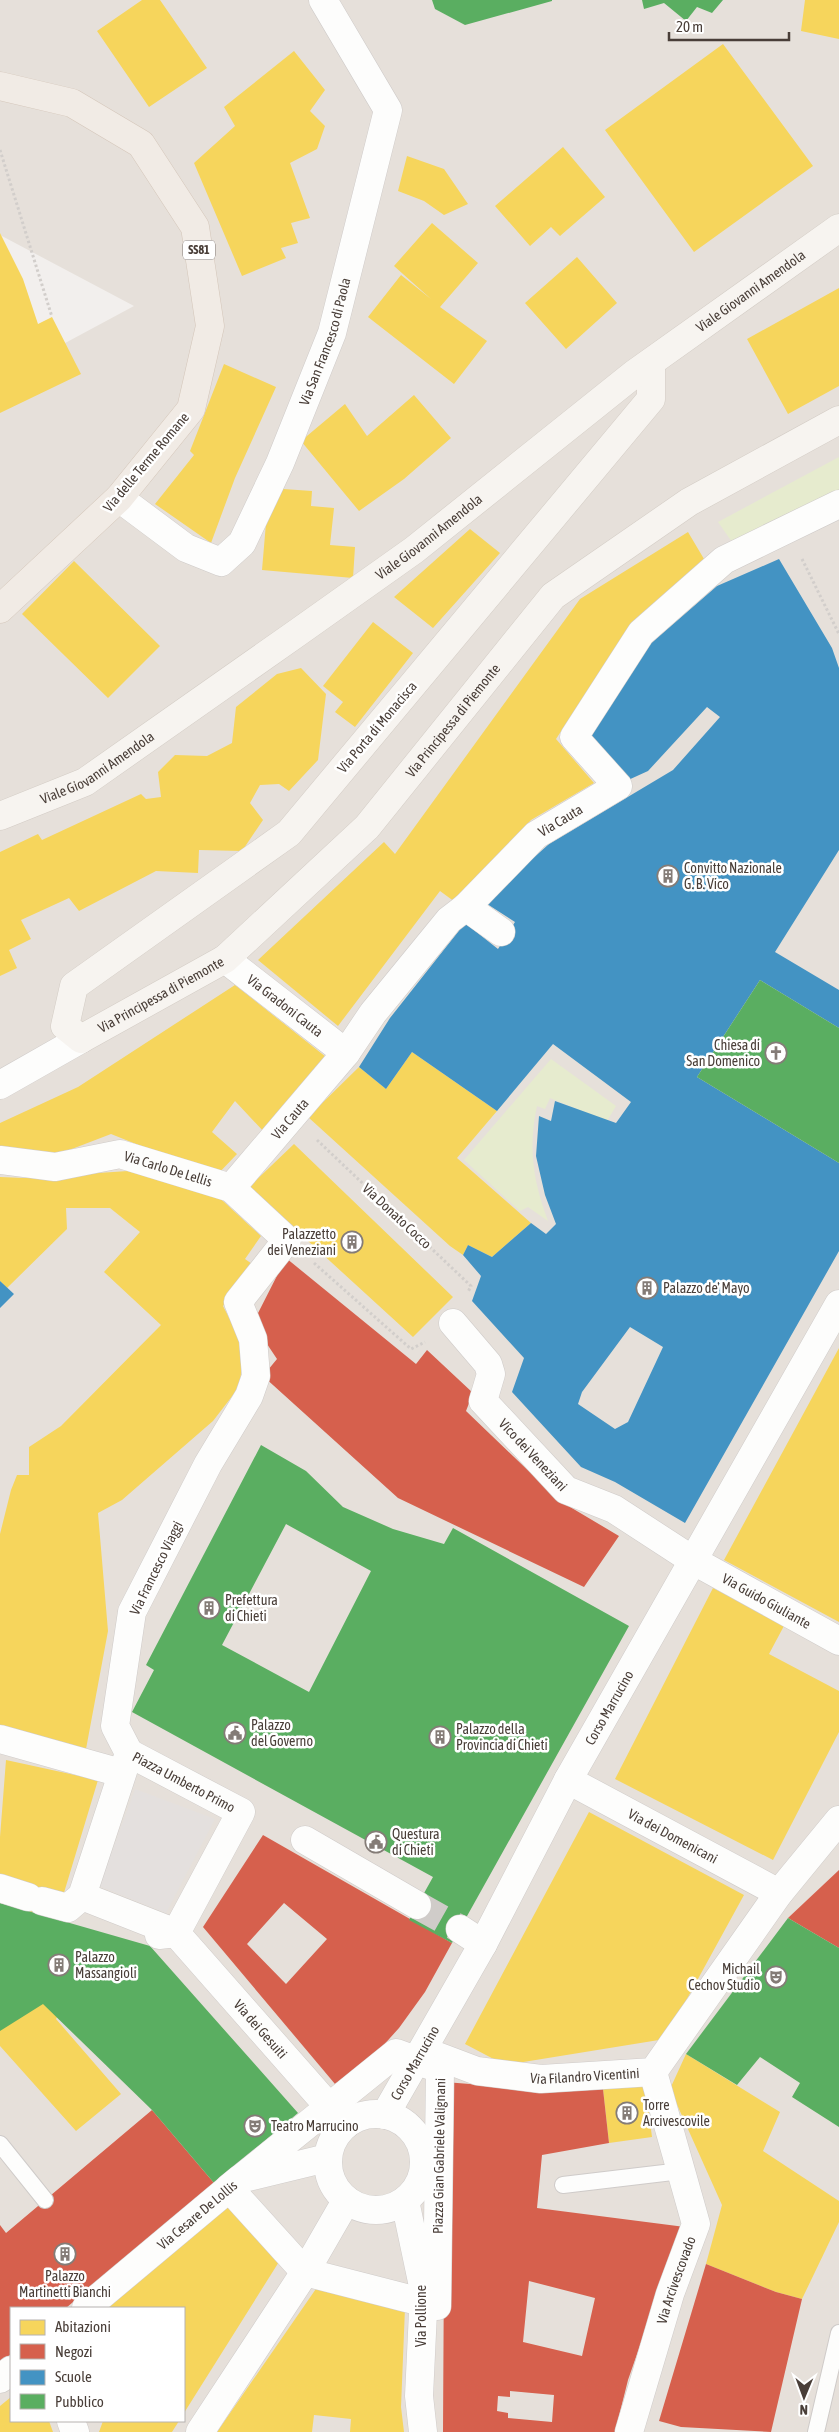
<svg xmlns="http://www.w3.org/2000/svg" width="839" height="2432" viewBox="0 0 839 2432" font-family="'Asap Condensed',sans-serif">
  <rect width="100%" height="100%" fill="#f2efed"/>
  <path fill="#e6e0da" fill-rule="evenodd" d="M0,0H839V2432H0V378L134,306L0,235ZM11,2308H184V2421H11Z"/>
  <path fill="#e6ebce" d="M839,457V496L737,549L718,522Z
    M551,1059L616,1106L607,1121L550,1098L545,1109L537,1106C528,1148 533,1181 548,1221L528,1207L520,1211L464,1160Z"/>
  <path fill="#e4e0de" d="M135,1789L215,1819L166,1913L99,1886Z"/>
  <path fill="#f6d55c" d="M142,0H160L207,68L149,107L97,31Z
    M805,0H839V39L801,31Z
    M723,44L813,166L694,252L605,130Z
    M294,51L325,90L310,111L325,126L317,149L290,163L310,218L291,223L298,243L281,248L286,258L242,276L194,163L235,126L224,107Z
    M563,147L605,197L560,236L551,227L530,246L495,206Z
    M407,156L444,169L468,204L444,215L424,201L398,191Z
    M432,223L478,263L440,307L487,341L454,384L368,317L401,275L431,299L394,266Z
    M0,233L23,279L38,324L52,317L81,374L0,413Z
    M577,257L617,303L566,349L525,303Z
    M839,288V386L788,414L747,339Z
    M224,364L276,387L235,478L211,543L155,504L194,455L190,451Z
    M414,395L451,438L404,479L359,511L301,441L345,404L367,436Z
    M269,488L312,491L311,506L334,508L330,545L355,547L353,578L262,570Z
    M470,529L500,553L433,628L394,597Z
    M688,532L704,559L630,627L556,739L594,783L531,820L455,902L440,891L338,1026L258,960L384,842L395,854L580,599Z
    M74,561L160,646L108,698L22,614Z
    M373,622L413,653L355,727L335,712L343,702L323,686Z
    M301,668L326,694L318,760L289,791L279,784L260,785L250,803L263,820L242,851L199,850L198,873L156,871L79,911L69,898L21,920L31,939L9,950L17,968L0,976V852L38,834L42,840L141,794L146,799L161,797L158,772L175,755L207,756L232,743L236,707L277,674Z
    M235,985L326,1057L265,1133L235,1101L212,1132L237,1154L216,1176L111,1134L51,1157L0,1149V1123L78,1087Z
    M412,1052L497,1111L457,1158L531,1223L492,1257L468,1245L463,1255L450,1246L308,1117L359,1067L386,1089Z
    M294,1144L453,1297L413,1337L249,1187Z
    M128,1171L210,1189L261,1236L245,1259L255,1266L223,1306L243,1345L240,1386L213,1421L122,1500L98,1513L108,1631L86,1749L0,1730V1534L11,1490L17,1475H29V1447L61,1426L161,1325L104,1272L140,1232L110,1208H66L67,1229L7,1288L0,1281V1177L24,1178Z
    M839,1348V1622L724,1560Z
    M713,1588L785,1624L769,1654L839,1691V1732L773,1860L615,1779Z
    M6,1760L98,1780L63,1896L38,1914L25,1910L31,1887L0,1878V1837Z
    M589,1812L744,1895L665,2039L505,2065L465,2044Z
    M0,1909L135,1947L102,1983L72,1989L56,2019L121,2094L76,2131L0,2046Z
    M686,2054L780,2112L763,2151L839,2201V2222L802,2299L776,2292L706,2264L722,2205L670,2089Z
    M645,2084L652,2137L609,2143L603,2089Z
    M232,2200L282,2257L184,2413V2308H108Z
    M320,2283L405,2308L401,2407L404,2432H350L351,2419L314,2415L312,2432H217Z
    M11,2397V2421H49L53,2432H0V2406Z
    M103,2421H179L172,2432H99Z"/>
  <path fill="#d6604d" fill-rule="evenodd" d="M286,1258L416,1364L427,1350L473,1393L466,1411L560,1501L619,1536L584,1587L398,1498L263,1376L277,1359L253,1323Z
    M263,1835L452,1943L425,1992L399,2028L372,2058L335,2084L203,1927ZM284,1903L327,1939L286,1984L247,1944Z
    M839,1870V1948L788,1918Z
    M445,2082L530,2089H603L609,2143L542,2155L537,2208L685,2227L674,2248L628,2380L615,2432H443ZM529,2281L595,2298L582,2356L523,2342ZM510,2391L554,2395L552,2422L508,2418V2413L497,2411L498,2396L510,2397Z
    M152,2110L214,2183L66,2308H11V2354L0,2364V2225L6,2233Z
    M706,2264L776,2292L802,2299L771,2432L681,2427L659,2421Z"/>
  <path fill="#4393c3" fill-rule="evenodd" d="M779,559L832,648L839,668V850L775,952L839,990V1028L760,980L697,1077L839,1163V1251L685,1523L615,1482L581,1467L512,1392L524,1358L472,1301L481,1276L463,1255L468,1245L492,1257L531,1223L546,1234L556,1224L545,1195L536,1156L539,1116L551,1121L555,1101L616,1123L631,1102L553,1044L497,1111L412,1052L386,1089L359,1067L390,1018L465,923L498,949L515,922L484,902L549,844L673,770L720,717L707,707L648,771L626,781L587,738L643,650L717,586ZM630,1327L663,1347L628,1422L615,1429L578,1404L582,1392Z
    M0,1281L14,1294L0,1308Z"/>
  <path fill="#5aae61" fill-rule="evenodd" d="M432,0H552V1L465,25L435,9Z
    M642,0H723L712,13L697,7L686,21L664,3L644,9Z
    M760,980L839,1028V1163L697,1077Z
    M261,1445L306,1471L343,1507L393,1529L444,1544L453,1528L629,1626L452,1943L409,1920L433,1877L132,1712L154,1670L146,1665ZM286,1524L371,1571L309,1692L222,1645Z
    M0,1903L150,1946L298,2113L214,2183L152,2110L43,2004L0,2031Z
    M788,1918L839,1948V2127L792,2097L800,2083L760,2057L737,2085L686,2054Z"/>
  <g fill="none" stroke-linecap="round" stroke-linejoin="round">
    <path stroke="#d0ccc9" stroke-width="28" stroke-dasharray="28 14" stroke-linecap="butt" d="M417,1905L460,1929"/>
    <g stroke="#cfcbc9" stroke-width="18">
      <path id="lane" d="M0,2144L45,2200
        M563,2185L681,2171
        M816,2432L839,2333"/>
    </g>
    <g stroke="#cfcbc9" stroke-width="29">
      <g id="street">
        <path id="s1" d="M119,498L186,548L221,562L242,543L280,463L332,333L388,110L323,0"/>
        <path d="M466,907L501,932"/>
        <path id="s2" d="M225,959L346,1053"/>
        <path d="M0,1085L81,1039"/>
        <path id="s3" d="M0,1160L55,1167L120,1154L231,1188L287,1240L238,1302L253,1339L256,1376L249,1396L208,1464L132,1612L115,1726L129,1753"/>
        <path id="s4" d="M231,1188L346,1053L373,1013L449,920L466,907L536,835L618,786L574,737L641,633L724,560L839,504"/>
        <path id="s5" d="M453,1323L488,1364L491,1374L483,1401L566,1490L614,1509L694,1561L839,1641"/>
        <path d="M0,1739L121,1773"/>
        <path id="s6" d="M568,1780L779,1893"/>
        <path d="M305,1840L417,1905"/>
        <path d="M0,1888L28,1897"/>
        <path id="s7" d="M42,1901L68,1908L82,1896L129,1753L241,1812L176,1933L82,1896"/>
        <path d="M460,1929L483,1944"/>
        <path id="s8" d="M159,1935L176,1933L345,2125"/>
        <path id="s9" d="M424,2051L477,2071L541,2079L653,2072L779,1893L839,1820"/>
        <path d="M396,2053L440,2069L437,2306L305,2272L229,2188Z"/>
        <circle cx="376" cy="2162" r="48"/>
        <path id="s10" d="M385,2115L483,1944L568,1780L839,1304"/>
        <path d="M405,2201L424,2291L419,2396L423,2432"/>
        <path id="s11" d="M86,2308L240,2179L327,2158"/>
        <path d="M0,2379L11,2370"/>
        <path d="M71,2421L75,2432"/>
        <path d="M200,2432L305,2272L346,2201"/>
        <path id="s12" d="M629,2432L670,2294L696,2224L653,2072"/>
      </g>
    </g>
    <g stroke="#d3ccc5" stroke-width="29">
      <g id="secondary">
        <path id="s13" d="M651,363V399L289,833L74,986L65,1026L81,1039L225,959L367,827L553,596L689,502L839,420"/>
        <path id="s14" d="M0,816L85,782L297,633L414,550L634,374L839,228"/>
      </g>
    </g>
    <g stroke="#d4c6ba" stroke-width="29">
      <path id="primary" d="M0,86L72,103L141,144L195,227L210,326L191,409L119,498L0,609"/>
    </g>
    <path stroke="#d2cecb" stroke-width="3" stroke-dasharray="2.5 2.5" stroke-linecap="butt" d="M0,150L52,317
      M802,559L839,634
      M317,1140L471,1286L468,1292
      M314,1263L411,1349L425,1342"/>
    <use href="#lane" stroke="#fdfdfc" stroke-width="16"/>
    <use href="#street" stroke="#fdfdfc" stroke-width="28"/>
    <use href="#secondary" stroke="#f7f4f0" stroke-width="28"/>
    <use href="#primary" stroke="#f1ebe5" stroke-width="28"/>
  </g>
  <defs>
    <g id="building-ring" transform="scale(1.125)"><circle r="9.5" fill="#fff" stroke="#847c77" stroke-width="1.5"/><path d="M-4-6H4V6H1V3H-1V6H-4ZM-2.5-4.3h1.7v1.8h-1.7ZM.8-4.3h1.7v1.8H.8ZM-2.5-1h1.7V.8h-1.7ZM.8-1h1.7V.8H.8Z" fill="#847c77"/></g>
    <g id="church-ring" transform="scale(1.125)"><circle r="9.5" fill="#fff" stroke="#847c77" stroke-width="1.5"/><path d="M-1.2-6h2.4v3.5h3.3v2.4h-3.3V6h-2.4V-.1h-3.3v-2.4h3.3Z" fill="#847c77"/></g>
    <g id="civic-ring" transform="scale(1.125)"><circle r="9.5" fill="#fff" stroke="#847c77" stroke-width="1.5"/><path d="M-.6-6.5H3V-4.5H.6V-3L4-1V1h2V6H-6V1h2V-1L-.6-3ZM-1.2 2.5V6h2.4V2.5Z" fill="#847c77"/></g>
    <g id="theatre-ring" transform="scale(1.125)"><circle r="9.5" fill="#fff" stroke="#847c77" stroke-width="1.5"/><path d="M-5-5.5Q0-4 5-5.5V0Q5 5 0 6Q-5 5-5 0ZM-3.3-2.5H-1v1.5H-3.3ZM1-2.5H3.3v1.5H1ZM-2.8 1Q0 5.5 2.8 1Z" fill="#847c77"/></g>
  </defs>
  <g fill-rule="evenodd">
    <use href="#building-ring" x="668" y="876"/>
    <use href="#church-ring" x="776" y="1053"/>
    <use href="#building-ring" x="352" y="1242"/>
    <use href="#building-ring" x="647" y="1288"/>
    <use href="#building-ring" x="209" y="1608"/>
    <use href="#civic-ring" x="235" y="1733"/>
    <use href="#building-ring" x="440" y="1737"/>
    <use href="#civic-ring" x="376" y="1842"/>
    <use href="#building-ring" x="59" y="1965"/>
    <use href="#theatre-ring" x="776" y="1977"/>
    <use href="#building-ring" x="627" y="2113"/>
    <use href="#theatre-ring" x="255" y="2126"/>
    <use href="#building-ring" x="65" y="2254"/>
  </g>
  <g text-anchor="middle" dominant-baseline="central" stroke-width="5" stroke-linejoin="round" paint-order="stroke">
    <rect fill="#fff" stroke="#807874" stroke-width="1" x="183" y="240.5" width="32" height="19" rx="4"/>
    <g font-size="12" font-weight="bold" fill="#493e38">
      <text x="199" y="250">SS81</text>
    </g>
    <g font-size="14" fill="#493e38" stroke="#fff">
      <text stroke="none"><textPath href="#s14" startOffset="919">Viale Giovanni Amendola</textPath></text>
      <text stroke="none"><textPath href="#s1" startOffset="368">Via San Francesco di Paola</textPath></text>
      <text transform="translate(146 462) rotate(-50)">Via delle Terme Romane</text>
      <text stroke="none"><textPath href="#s14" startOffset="514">Viale Giovanni Amendola</textPath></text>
      <text stroke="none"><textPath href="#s13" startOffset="1422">Via Principessa di Piemonte</textPath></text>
      <text transform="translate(377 727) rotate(-50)">Via Porta di Monacisca</text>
      <text stroke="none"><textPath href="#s14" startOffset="109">Viale Giovanni Amendola</textPath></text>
      <text stroke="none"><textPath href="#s4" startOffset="496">Via Cauta</textPath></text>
      <text stroke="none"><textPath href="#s13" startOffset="1018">Via Principessa di Piemonte</textPath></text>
      <text stroke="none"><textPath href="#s2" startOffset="76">Via Gradoni Cauta</textPath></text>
      <text stroke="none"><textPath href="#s4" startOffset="91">Via Cauta</textPath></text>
      <text stroke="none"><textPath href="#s3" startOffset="172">Via Carlo De Lellis</textPath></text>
      <text transform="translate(397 1216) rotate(43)">Via Donato Cocco</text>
      <text stroke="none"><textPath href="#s5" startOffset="166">Vico dei Veneziani</textPath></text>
      <text transform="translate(156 1568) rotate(-64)">Via Francesco Viaggi</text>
      <text stroke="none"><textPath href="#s5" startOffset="444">Via Guido Giuliante</textPath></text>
      <text stroke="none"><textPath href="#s10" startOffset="465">Corso Marrucino</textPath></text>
      <text stroke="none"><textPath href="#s7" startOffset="258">Piazza Umberto Primo</textPath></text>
      <text stroke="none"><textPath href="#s6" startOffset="119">Via dei Domenicani</textPath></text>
      <text stroke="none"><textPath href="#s8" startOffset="145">Via dei Gesuiti</textPath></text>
      <text stroke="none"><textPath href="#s10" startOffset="60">Corso Marrucino</textPath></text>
      <text stroke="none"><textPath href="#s9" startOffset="165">Via Filandro Vicentini</textPath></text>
      <text transform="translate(439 2156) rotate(-89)">Piazza Gian Gabriele Valignani</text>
      <text stroke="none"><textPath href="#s11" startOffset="145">Via Cesare De Lollis</textPath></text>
      <text stroke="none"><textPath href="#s12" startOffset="159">Via Arcivescovado</textPath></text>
      <text transform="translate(421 2316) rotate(-90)">Via Pollione</text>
    </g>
    <g font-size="14" fill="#493e38" stroke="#fff" text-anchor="start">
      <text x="684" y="868">Convitto Nazionale<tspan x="684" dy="16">G. B. Vico</tspan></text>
      <text x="760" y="1045" text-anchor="end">Chiesa di<tspan x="760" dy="16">San Domenico</tspan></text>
      <text x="336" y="1234" text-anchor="end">Palazzetto<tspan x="336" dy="16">dei Veneziani</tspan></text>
      <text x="663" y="1288">Palazzo de' Mayo</text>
      <text x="225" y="1600">Prefettura<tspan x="225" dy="16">di Chieti</tspan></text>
      <text x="251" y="1725">Palazzo<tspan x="251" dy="16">del Governo</tspan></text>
      <text x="456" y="1729">Palazzo della<tspan x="456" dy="16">Provincia di Chieti</tspan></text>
      <text x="392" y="1834">Questura<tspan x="392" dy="16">di Chieti</tspan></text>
      <text x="75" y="1957">Palazzo<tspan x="75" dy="16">Massangioli</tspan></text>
      <text x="760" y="1969" text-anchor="end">Michail<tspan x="760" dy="16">Cechov Studio</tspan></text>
      <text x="643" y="2105">Torre<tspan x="643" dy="16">Arcivescovile</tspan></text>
      <text x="271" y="2126">Teatro Marrucino</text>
      <text x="65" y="2276" text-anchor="middle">Palazzo<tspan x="65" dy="16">Martinetti Bianchi</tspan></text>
    </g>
  </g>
  <rect x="10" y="2307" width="175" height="115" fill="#ffffff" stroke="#b6b2af"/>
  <rect x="20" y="2320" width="25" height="15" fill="#f6d55c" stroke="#b6b2af"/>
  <text x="55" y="2332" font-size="15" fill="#493e38">Abitazioni</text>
  <rect x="20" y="2344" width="25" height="15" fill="#d6604d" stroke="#b6b2af"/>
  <text x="55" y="2357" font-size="15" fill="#493e38">Negozi</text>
  <rect x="20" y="2370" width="25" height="15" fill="#4393c3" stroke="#b6b2af"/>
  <text x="55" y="2382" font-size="15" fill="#493e38">Scuole</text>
  <rect x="20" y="2394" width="25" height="15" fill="#5aae61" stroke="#b6b2af"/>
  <text x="55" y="2407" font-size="15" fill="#493e38">Pubblico</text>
  <g transform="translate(804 2397) rotate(181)" stroke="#ffffff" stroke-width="4" paint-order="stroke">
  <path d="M0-4L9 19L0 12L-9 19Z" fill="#493e38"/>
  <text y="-8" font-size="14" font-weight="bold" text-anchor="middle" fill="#493e38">N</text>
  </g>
  <path d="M669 32v8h120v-8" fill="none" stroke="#493e38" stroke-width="2.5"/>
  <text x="676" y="32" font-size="15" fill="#493e38" stroke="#ffffff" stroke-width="4" paint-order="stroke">20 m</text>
</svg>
